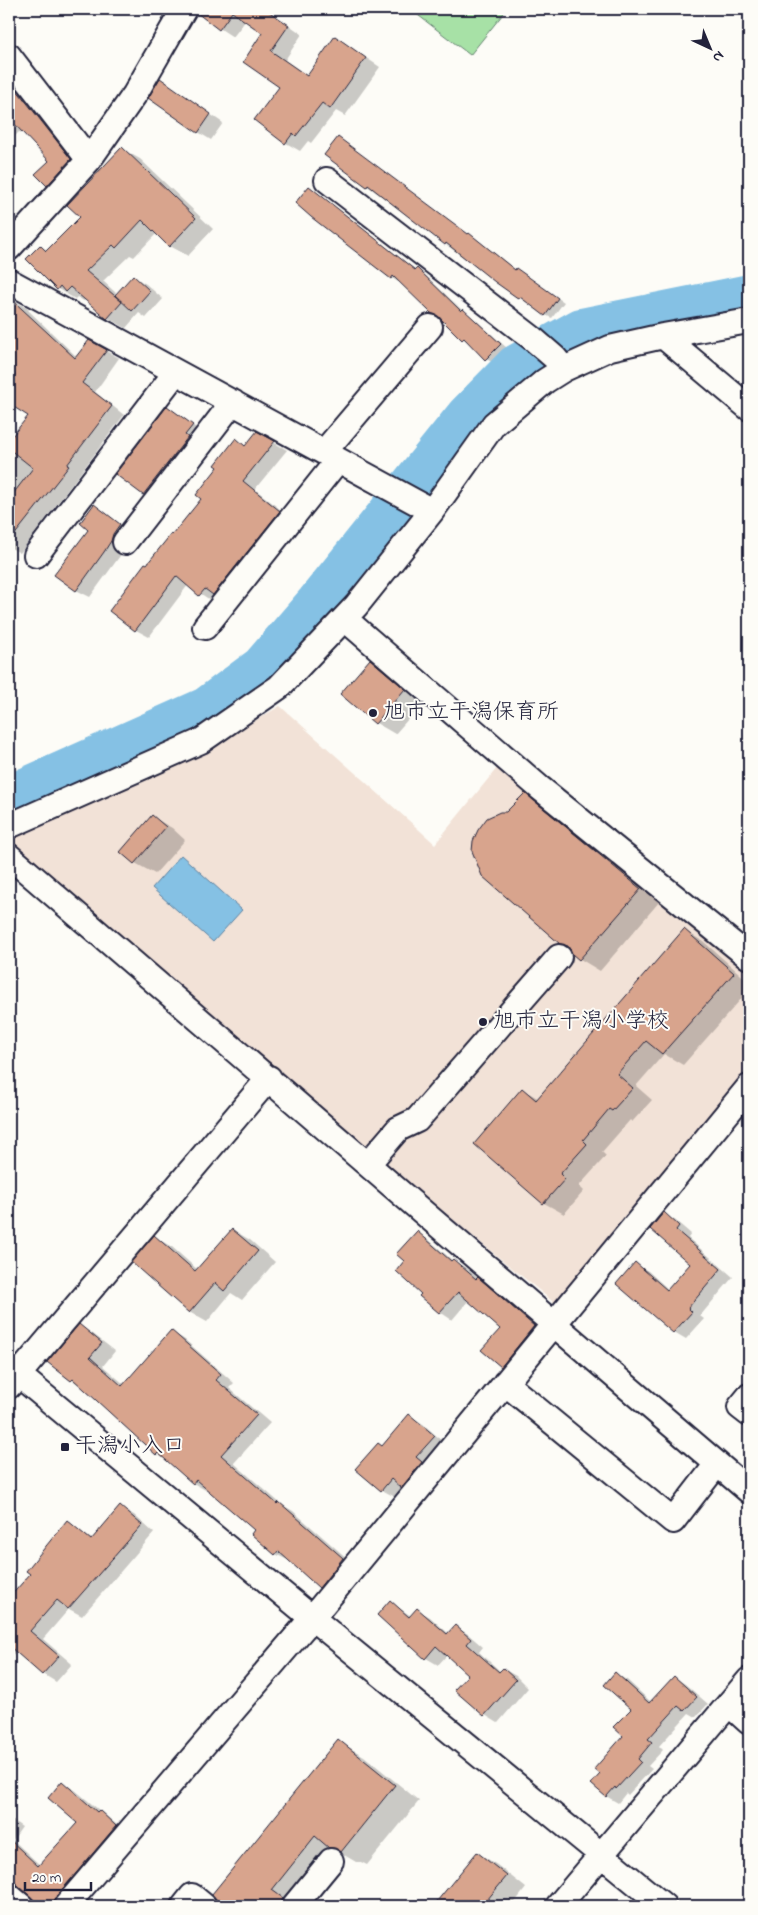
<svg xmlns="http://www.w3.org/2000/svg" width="758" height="1915" viewBox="0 0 758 1915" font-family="'Indie Flower','Klee One',sans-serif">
  <rect width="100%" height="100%" fill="#fdfcf7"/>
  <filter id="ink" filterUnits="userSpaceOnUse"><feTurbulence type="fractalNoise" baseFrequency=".02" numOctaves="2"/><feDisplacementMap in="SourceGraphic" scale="10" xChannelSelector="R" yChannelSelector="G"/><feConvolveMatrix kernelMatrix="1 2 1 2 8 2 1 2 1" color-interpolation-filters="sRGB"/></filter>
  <g filter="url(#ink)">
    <path fill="#f2e2d7" d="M280,706L435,844L502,762L749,971V1073L557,1305L375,1156L14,849L10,842L15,831L188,760Z"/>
    <path fill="#a7e1a6" stroke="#648270" d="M410,9H507L470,55Z"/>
    <path fill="#85c1e4" stroke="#5d81a0" d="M181,855L242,910L213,942L152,888Z"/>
    <path fill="#0003" d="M211,9H266L302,34L285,60L308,76L336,38L380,67L345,116L336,111L311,143L308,141L300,151L286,143L281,87L264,33L246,20L233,37L204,18Z
      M9,68L85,168L62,193L48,185L51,161L23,132L22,133L19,132L9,142Z
      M160,80L223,123L211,140L198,132Z
      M122,149L140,159L213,229L188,256L170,246L157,233L134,257L130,255L103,281L117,294L133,277L146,284L163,299L146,318L139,313L126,328L108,318L86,299L84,301L77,297L75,299L58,289L41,246L48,251L82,217Z
      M326,155L475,238L516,270L564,302L552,318L545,315L495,281Z
      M309,187L416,270L417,269L423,273L463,311L470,315L507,348L492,362L486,359L399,280L398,282L392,278Z
      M9,208L19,219L9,228Z
      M9,297L28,309L29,311L77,357L89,342L119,358L95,392L124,415L20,553L9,547V442L30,415L9,403V339L14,334L9,329Z
      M167,408L205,434L157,502L117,474Z
      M257,433L287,450L255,489L292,519L213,602L188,585L149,637L136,630L147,566L203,499L236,440L246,446Z
      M94,506L133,533L125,549L90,597L76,590Z
      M371,661L390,672L424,701L395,734L376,723Z
      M525,795L545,806L660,901L600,971L580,959L570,948L560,943L507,814Z
      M152,817L172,828L185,840L155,874L135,863Z
      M685,931L704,942L749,982V990L683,1065L664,1054L636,1086L652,1100L632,1122L630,1120L602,1152L606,1156L579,1186L584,1191L564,1214L544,1203L476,1143L522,1089L539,1099Z
      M664,1214L676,1221L691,1234L688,1238L733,1277L700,1316L704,1319L686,1339L674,1332L635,1264L648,1271L669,1290L692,1264Z
      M233,1230L250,1240L275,1262L242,1300L231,1293L207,1322L189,1312L154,1237L172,1247L198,1270Z
      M417,1233L429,1240L453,1261L466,1268L480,1280L491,1286L546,1334L514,1373L502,1366V1328L469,1300L452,1320L440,1312L421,1296L423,1294L406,1261Z
      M80,1326L93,1334L115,1351L103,1366L125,1385L172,1332L185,1340L234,1383L229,1388L270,1423L234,1463L281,1504L293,1511L357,1567L334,1595L320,1587L290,1561L275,1554L256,1530L209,1489L207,1491L193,1483L169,1461L156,1454L84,1388L72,1380Z
      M410,1416L423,1424L447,1445L415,1494L404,1487L395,1497L382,1490L383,1447Z
      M121,1508L134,1515L154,1533L82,1616L69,1609L43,1639L72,1664L56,1682L43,1674L16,1651L9,1659V1599L31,1574L67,1522L93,1540Z
      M390,1602L411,1616L417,1610L430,1617L449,1634L455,1627L468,1634L483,1647L479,1652L501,1672L503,1669L516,1676L528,1688L498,1723L485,1715L456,1690L470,1674L447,1655L438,1665L426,1658L378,1615Z
      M615,1674L627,1680L651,1702L674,1677L685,1684L708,1704L696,1717L689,1713L659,1746L663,1750L648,1766L652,1769L628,1795L626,1793L618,1803L606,1796L601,1774L625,1736L632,1708Z
      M9,1698L14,1702L9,1708Z
      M338,1741L364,1756L419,1801L367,1865L361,1862H356L339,1852L297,1905L298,1906H224L213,1895Z
      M63,1783L75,1790L128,1834L66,1906H43L20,1885L19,1887L9,1881V1818L22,1827L13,1840L41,1866L79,1823Z
      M478,1853L497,1865L526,1888L512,1906H435Z"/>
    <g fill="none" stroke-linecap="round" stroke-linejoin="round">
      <path stroke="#85c1e4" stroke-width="40" d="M9,795L206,707L261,666L316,602L466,415L515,365L581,328L749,294"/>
    </g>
    <path fill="#d8a48d" stroke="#22223b" d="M198,9H265L289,25L271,51L307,76L335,36L366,58L330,109L322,103L296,136L293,133L285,144L254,120L279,87L243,62L262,33L232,12L219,30L197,13Z
      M160,78L211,114L198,133L148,98Z
      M9,80L71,159L47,186L35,174L49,161L9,118Z
      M338,137L468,234L469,233L515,270L516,268L558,298L545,316L520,297L519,299L495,282L446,243L445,245L368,185L367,187L324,155Z
      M122,147L196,218L169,247L142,220L116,248L113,245L86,271L122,302L107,319L70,287L65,292L60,286L57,290L26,259L40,245L46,251L80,217L67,205Z
      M309,186L415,270L417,268L461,311L463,309L501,344L485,360L464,338L462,340L439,317L431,313L393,276L391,279L311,217L295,203Z
      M133,275L150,291L132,311L115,295Z
      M9,297L75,358L89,340L107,350L82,383L112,406L67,465L69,466L9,542V499L33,468L9,449V440L28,416L9,404V385L15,374L9,368Z
      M167,406L193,425L185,435L188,437L143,495L115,474Z
      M257,431L275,441L243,481L280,511L213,595L205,589L199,596L176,576L135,631L109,611L145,563L147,564L171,534L172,535L201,499L196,495L218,467L215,465L236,438L245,446Z
      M94,504L120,524L113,534L111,541L104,552L76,591L54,575L88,530L80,523Z
      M370,659L405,689L375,724L340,694Z
      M525,793L641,889L579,960L572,954L568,946L560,944L482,876L472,851L473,841L478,830L487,818L500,812H506Z
      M152,815L166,827L134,864L120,852Z
      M684,929L734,973L662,1054L646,1041L617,1074L633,1088L612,1111L609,1109L583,1140L587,1144L560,1174L565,1179L543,1204L474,1144L522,1088L536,1100Z
      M664,1212L679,1226L676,1230L721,1269L688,1308L692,1312L673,1333L616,1284L635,1262L667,1290L690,1264L650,1229Z
      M232,1229L258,1251L224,1291L215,1283L189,1313L131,1262L154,1235L195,1271Z
      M417,1231L451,1261L453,1259L476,1279L478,1277L534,1326L501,1367L481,1350L500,1329L458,1292L439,1313L419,1296L421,1294L396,1271L404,1261L396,1254Z
      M79,1324L102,1343L90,1357L122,1386L171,1330L221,1374L216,1380L257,1415L221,1455L277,1504L279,1502L343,1558L319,1588L278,1551L275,1555L251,1534L254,1530L196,1480L193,1484L158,1453L156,1455L73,1379L71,1381L47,1362Z
      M409,1414L435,1436L416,1457L422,1462L401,1488L391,1479L381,1491L355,1469L378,1443L382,1446Z
      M120,1506L142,1525L68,1609L57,1600L30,1631L59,1656L42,1675L9,1646V1598L30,1574L26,1571L67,1520L91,1540Z
      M390,1600L409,1617L417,1608L447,1634L455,1625L471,1639L467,1644L499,1672L503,1668L516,1680L484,1716L454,1690L468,1675L436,1646L425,1659L377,1615Z
      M615,1672L649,1703L674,1676L697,1697L684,1711L678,1706L648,1739L652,1742L638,1759L641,1762L616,1789L615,1787L606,1797L591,1784L600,1774L594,1769L623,1736L613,1727L631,1709L604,1685Z
      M338,1739L395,1785L341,1852L334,1848H329L315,1836L272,1890L283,1898L281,1906H222L212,1894Z
      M62,1781L97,1812L99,1810L116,1826L56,1897L50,1906H41L9,1877V1839L38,1866L77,1823L48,1798Z
      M477,1852L507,1876L482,1906H433Z"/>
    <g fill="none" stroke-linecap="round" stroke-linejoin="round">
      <g stroke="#22223b" stroke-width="28">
        <path id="minor" d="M9,56L89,160
          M327,180L532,338L555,358L564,369
          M9,248L89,160L135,94L184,9
          M9,281L432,511
          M663,336L749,408
          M324,452L430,327
          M125,542L233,402
          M36,555L176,372
          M345,619L540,788L749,957
          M205,627L338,460
          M9,826L201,741L279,687L356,606L432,511L494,424L545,381L564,369L610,348L663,336L749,321
          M9,856C256,1067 501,1281 749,1491
          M368,1164L398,1129L417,1120L559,957
          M9,1367L312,1618L664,1906
          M505,1383L673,1521L717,1464
          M9,1386L269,1078
          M749,1396L740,1407L749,1414
          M729,1704L749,1722
          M9,1896L21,1906
          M66,1906L312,1618L749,1087
          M184,1906L192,1896L204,1906
          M294,1906L331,1861
          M558,1906L749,1680"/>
      </g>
      <use href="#minor" stroke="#fdfcf7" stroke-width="24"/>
    </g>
  </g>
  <g fill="#22223b" stroke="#fdfcf7" stroke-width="2">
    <circle cx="373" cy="713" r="5"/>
    <circle cx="483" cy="1022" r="5"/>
    <rect x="60" y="1442" width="10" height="10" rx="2.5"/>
  </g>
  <g text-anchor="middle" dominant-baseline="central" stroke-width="4" stroke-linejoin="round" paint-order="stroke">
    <g font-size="22" fill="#22223b" stroke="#fdfcf7" text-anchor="start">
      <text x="383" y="713">旭市立干潟保育所</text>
      <text x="493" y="1022">旭市立干潟小学校</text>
      <text x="75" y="1447">干潟小入口</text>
    </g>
  </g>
  <rect width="758" height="1915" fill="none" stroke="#fdfcf7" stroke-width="30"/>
  <rect x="15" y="15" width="728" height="1885" fill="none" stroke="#22223b" stroke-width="2" filter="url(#ink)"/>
  <g transform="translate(710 48) rotate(136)" stroke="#fdfcf7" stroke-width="4" paint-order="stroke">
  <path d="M0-4L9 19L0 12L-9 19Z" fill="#22223b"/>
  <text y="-8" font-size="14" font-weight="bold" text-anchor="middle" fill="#22223b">N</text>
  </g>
  <path d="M25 1882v8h66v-8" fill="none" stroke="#22223b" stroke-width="2.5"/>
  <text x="32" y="1882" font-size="15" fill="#22223b" stroke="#fdfcf7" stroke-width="4" paint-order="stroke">20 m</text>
</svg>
